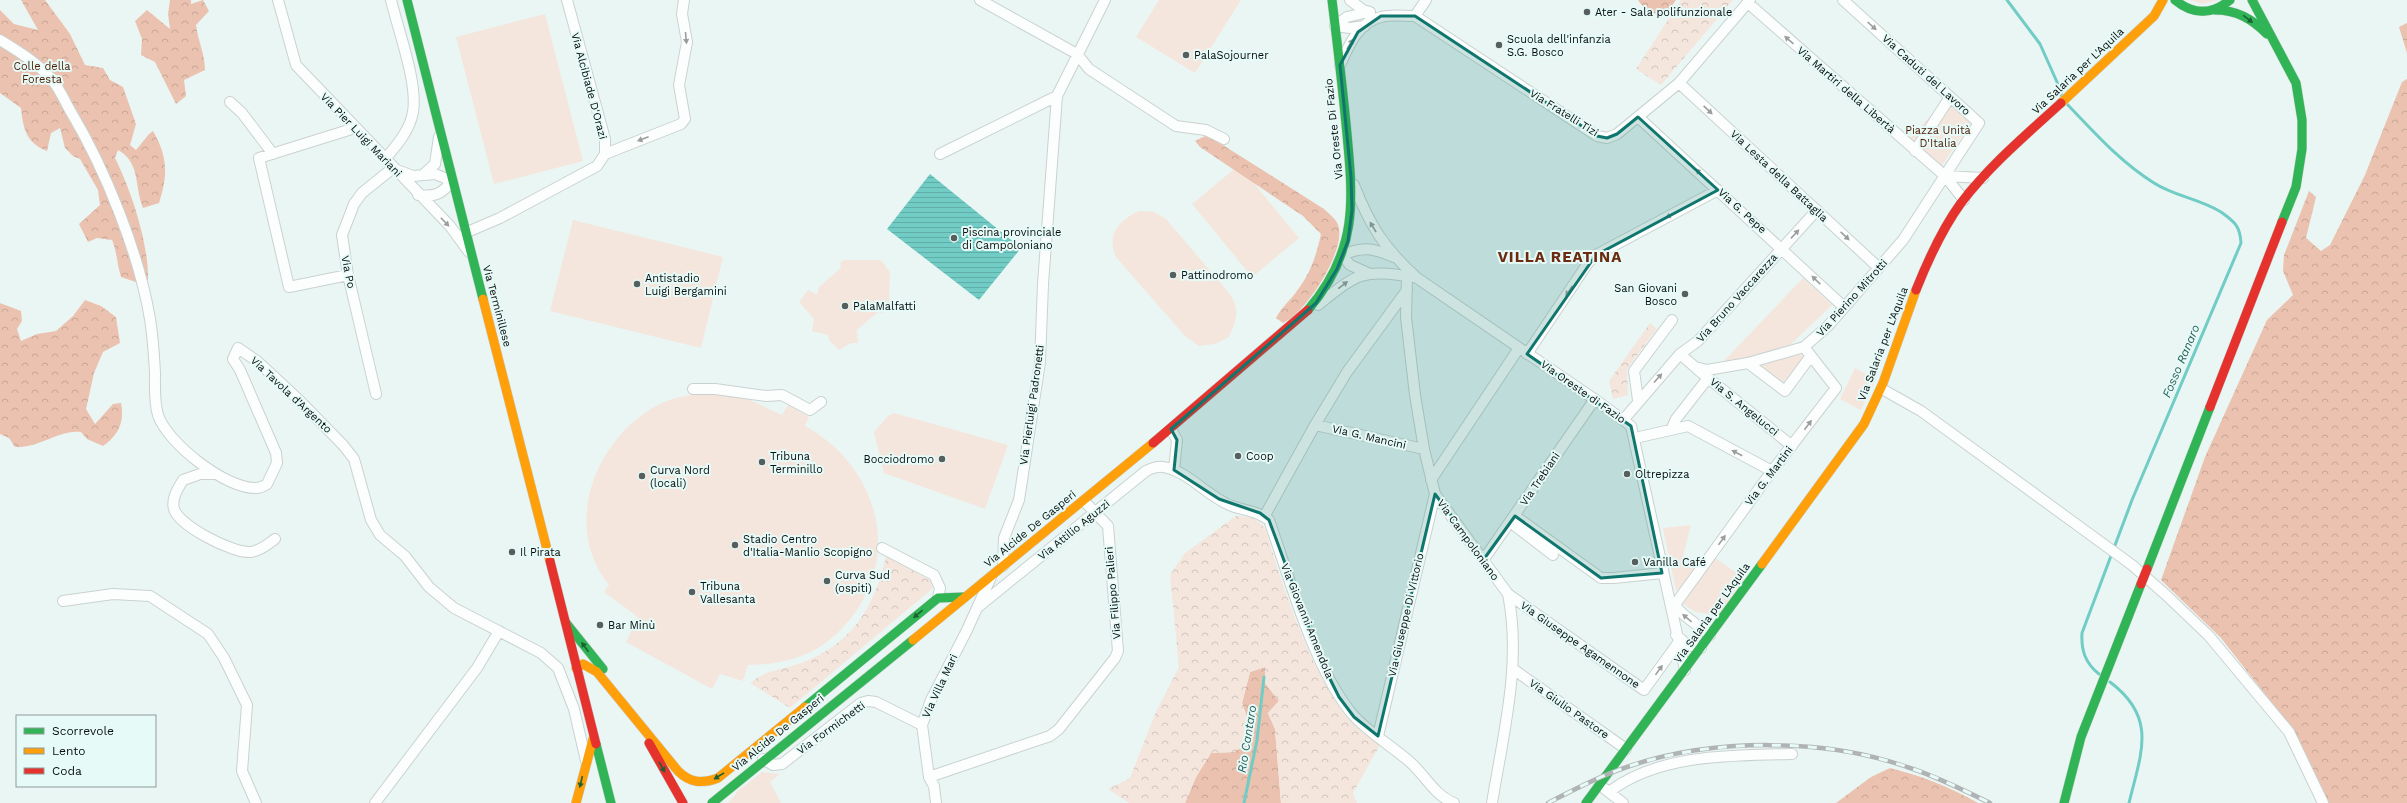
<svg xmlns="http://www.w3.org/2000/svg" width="2407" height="803" viewBox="0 0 2407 803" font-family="'Work Sans',sans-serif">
  <defs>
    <pattern id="forest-crowns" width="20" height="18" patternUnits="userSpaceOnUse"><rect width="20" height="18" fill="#ebc2b0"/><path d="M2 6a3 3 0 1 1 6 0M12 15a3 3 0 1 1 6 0" fill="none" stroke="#c8a696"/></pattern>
    <pattern id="park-crowns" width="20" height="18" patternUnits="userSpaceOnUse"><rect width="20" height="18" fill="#f4e6dd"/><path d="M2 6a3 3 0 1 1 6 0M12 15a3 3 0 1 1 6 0" fill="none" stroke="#d0c4bc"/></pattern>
    <pattern id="water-rules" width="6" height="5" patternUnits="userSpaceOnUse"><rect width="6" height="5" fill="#70ccc4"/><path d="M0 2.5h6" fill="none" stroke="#60aea7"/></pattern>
  </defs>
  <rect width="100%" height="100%" fill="#eaf6f4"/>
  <path fill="#f4e6dd" d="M1159,0H1241L1195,73L1136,37Z
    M2189,0H2218L2203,4Z
    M545,14L583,161L494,184L456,37Z
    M1946,99L1972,121L1941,167L1909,139Z
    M1239,165L1299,238L1252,277L1192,204Z
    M1139,211L1154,212L1166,219L1230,294C1240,311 1237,319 1229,337L1215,344L1199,346L1185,336L1116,257C1106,235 1119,220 1139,211Z
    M573,220L723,257L701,348L550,311Z
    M843,260H881L890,272L889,309L883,313L878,312L857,330L858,343H851L839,350L829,340L828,335L812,331L814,319L799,302L808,290L817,295L819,287L841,268L840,263Z
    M1803,278L1832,305L1790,345L1727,364L1722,363Z
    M1799,354L1804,357L1782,384L1759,365Z
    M1855,368L1876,379L1861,410L1840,399Z
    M711,392L750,400L782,415L788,405L809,417L805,426C876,465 903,552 851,618C839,633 822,648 804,655C786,662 767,665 748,665L743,681L720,674L712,689L626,642L638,617L604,592L609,585C561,526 595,438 658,405C674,396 694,395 711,392Z
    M894,413L1008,445L985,509L884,473L874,432L888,416Z
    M1691,525L1683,556L1697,566L1684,585L1676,591L1663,528Z
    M1714,557L1745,579L1718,615L1695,612L1681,602Z
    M762,772L780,774L770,782L781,803H728L739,790Z"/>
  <path fill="url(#forest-crowns)" d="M21,0H45L70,34L85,65L103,68L110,80L123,87L136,124L130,145L136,150L149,134L153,131C168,157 168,175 159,203L143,208C134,186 141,163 118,150L115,158C131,190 149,244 148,280L139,283L121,277C117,264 117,252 112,240L97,238L88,242L79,224L100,205L98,190L80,159L73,156L65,148L60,128L51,133L47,151C26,143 23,128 21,108L0,93V10L14,24L38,30Z
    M170,0H191V4L203,0L209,11L196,25C198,41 205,54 205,70L184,80L186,96L176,104L155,62L141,55L142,39L135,21L147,10L170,29L168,14Z
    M1638,0H1676C1664,19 1650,18 1638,0Z
    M2407,23V53L2399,27Z
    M2407,79V803H2328L2293,730L2221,638L2161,580L2205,457L2267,320L2293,295L2283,271L2284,255L2309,191L2316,197L2306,238L2321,251L2330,245L2365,175L2402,82Z
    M1207,135L1324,209C1330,215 1337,219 1339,228C1344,253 1306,313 1283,323L1276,318C1282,306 1292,299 1299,288C1311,272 1317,253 1321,234L1303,216L1200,147L1195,141Z
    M85,300L101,306L116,317L120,343L103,352L94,373L86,409L95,424L113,404L121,403C125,422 118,436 103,446L87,439L81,432C60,429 40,448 15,447L9,438L0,434V303L21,311L22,321L17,329L21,341L37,334L56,331L73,316Z
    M1265,667V683L1279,701L1268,713L1275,729L1281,803H1185L1196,777L1211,753L1234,752L1248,720L1242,703L1250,672Z
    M1890,768C1922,776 1950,787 1978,803H1836L1871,777Z"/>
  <path fill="url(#park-crowns)" d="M1681,0H1733L1661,85L1636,69Z
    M1650,323L1657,329L1627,369L1628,395L1613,399L1609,381Z
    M1236,516C1251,517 1257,517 1266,530C1281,584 1315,684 1353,724C1361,732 1371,738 1380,745L1353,793L1357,803H1281L1275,729L1268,713L1279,701L1265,683V667L1250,672L1242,703L1248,720L1249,743L1234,752L1211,753L1196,777L1185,803H1129L1108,789L1130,778L1155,714L1179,667L1170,575L1185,553Z
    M886,556L931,581L932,589L790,708L750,683C769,668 780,671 801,663C852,645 875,606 886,556Z"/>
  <path fill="url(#water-rules)" d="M930,174L1021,248L979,300L887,229Z"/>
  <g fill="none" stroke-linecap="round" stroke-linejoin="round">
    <path stroke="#70ccc4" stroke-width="3" d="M2007,0L2040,44L2057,82L2062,97
      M2066,103C2093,131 2120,162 2154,183C2174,196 2200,199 2221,212C2235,222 2240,226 2241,243L2132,500L2082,633C2081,650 2085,663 2099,674
      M2110,682C2158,718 2141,753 2129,803
      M1244,803L1257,740L1264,677"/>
    <g stroke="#c9d2d1" stroke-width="12">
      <path id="street" d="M278,0L296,65L450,226L469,252
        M980,0L1077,54L1089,69L1176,126L1206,130L1224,139
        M1350,0L1363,10L1370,12
        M1748,3L1945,176
        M1415,16L1597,136L1607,138L1617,134L1679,83L1750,0
        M1335,26L1347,17L1368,12
        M1335,26L1350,28L1365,26
        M0,40C18,51 39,64 52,80C60,89 65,102 71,112C105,169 139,253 150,319C153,337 154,355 155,373C155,386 154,402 158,415C167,443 226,489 256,488C260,488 264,486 267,484L277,463L276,453L240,370L233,359L238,348L257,361L300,401L343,445L354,459L371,520L380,535L405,556L429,587L454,608L541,653L558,668L574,709L586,761
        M1340,65C1348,47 1358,22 1381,17C1391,14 1404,16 1415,16L1426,0
        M1679,83L1879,268
        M230,102L242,113L273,154
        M1638,117L1844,307
        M1915,151L1950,97
        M605,154L681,124L685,119L679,85L687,42L682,14L684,0
        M940,154L1057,96
        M385,159C397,145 410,130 413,112C418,83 398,30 391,0
        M397,170L413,176L435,174L452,181C442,194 435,197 418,195
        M424,174L435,164L439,137
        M1354,185C1370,226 1384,248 1417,278L1600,403L1631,426L1685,670
        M1964,200L1945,176L1983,178
        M465,233L500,218L597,166L605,154V139L567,0
        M1368,273L1350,265L1342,255C1364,246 1372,248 1394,257
        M348,275L289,287L259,158L355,128
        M1407,276L1406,317L1415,395L1424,449L1435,494L1508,594C1522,663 1503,735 1492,803
        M1318,305C1358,273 1361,269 1413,277
        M1527,354L1588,263L1596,255L1718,190
        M1680,354L1695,367L1707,370L1748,363L1804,347L1828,326L1903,240L1979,123L1843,0
        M1748,363L1785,391L1810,357
        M1697,369L1792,446
        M693,389H715L766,396L782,395L810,410L821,402
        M1882,389L1921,411L2132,565L2166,595L2209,636L2289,732L2323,803
        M376,394L348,275L342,235L354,204L362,193L393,168
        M1638,400L1634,371L1672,320
        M1624,419L1680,354L1698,341L1817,210
        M1315,425L1424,449
        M1672,428L1676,419L1708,378
        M1171,429L1177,440L1174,470
        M1635,438L1688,426L1772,471
        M216,474H200L183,480C178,488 171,499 174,509C179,526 234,554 251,552C260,551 268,544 275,539
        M1431,480L1519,348
        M1515,516L1601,578H1614L1662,573
        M1264,517L1315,425L1347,372L1407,290
        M1510,522L1553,555
        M882,548L934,575L940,588L938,598
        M1484,559L1595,399
        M1003,566L1004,538L1019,500L1040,362L1043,284L1057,96L1105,0
        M1508,594L1644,690L1678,643
        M63,601L113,594L150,596L208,634L224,658L247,705L242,771L256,803
        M1670,601L1684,615L1710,635
        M1674,606L1769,475L1836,388L1804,347
        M978,607L1146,471C1152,468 1157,466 1163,467C1187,470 1209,498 1232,506C1246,511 1257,511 1269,520C1290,579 1314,669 1353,715C1369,733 1392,746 1410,762C1425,775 1434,795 1454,803
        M1676,635L1688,645L1701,648
        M1513,669L1626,749
        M1378,736L1435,494
        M763,759L773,765L782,764L861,703L868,701L876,702L922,725
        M929,777L1050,736L1059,729L1115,658L1118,651L1108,526L1084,501
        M1605,789L1623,803
        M1609,792C1658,754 1733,755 1792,754
        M375,803L477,668L499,631
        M936,803L934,786L929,777L922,725L931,700L967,630L991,577"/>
    </g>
    <g stroke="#c9d2d1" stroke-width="10">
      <path id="fast" d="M407,0L483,299
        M2175,0C2193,15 2212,15 2230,0
        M2252,0L2296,83L2302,120V149L2296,187L2282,222
        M2215,10C2237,10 2252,19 2267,34
        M1308,310C1360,249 1353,198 1346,124C1342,83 1337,41 1332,0
        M2147,569L2210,407
        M566,623L603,669
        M805,707L938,598L965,597
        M596,744L611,803
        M712,803L913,640
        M1586,803L1762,564
        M2064,803L2081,737L2141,584"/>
    </g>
    <g stroke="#c9d2d1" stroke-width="10">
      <path id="slow" d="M2061,103L2154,16L2163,0
        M483,299L550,561
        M1762,564L1864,424L1883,383L1916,290
        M913,640L1153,443
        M576,668L583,664L597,672L678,771C690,783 702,784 718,778L805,707
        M576,803L593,739"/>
    </g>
    <g stroke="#c9d2d1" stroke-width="10">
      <path id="jam" d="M1916,290C1928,260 1942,229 1961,203C1989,166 2027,134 2061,103
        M2210,407L2282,222
        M1153,443L1308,310
        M550,561L596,744
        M649,743L683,803"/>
    </g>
    <use href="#street" stroke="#fcfefd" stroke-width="10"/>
    <use href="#fast" stroke="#30b455" stroke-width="9"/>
    <use href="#slow" stroke="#ff9f0a" stroke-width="9"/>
    <use href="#jam" stroke="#e5322d" stroke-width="9"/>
    <g stroke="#b0b3b3" stroke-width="4.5">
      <path id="rail" d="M1548,803C1575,789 1602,775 1630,766C1713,738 1825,738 1907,767C1936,776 1963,790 1990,803"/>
    </g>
    <use href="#rail" stroke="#e6faf7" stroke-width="3" stroke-dasharray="9" stroke-linecap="butt"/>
    <g stroke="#c9d2d1" stroke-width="10" stroke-linecap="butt">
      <path id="jam-bridge" d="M2141,584L2147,569"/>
    </g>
    <use href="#jam-bridge" stroke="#e5322d" stroke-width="9"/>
  </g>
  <defs><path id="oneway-solid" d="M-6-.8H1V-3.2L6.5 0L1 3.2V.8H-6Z"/></defs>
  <g fill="#1c6131">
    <use href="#oneway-solid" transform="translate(2248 19) rotate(38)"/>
    <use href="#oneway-solid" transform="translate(918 614) rotate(140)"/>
    <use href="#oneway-solid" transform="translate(585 647) rotate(-126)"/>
    <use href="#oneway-solid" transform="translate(662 767) rotate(60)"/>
    <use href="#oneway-solid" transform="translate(719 776) rotate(148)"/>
    <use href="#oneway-solid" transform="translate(581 782) rotate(103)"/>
  </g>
  <g fill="#9a9e9d">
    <use href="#oneway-solid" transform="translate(1872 26) rotate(42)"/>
    <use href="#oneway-solid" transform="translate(686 38) rotate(85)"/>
    <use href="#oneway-solid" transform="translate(1789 40) rotate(-139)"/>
    <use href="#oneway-solid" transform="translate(1350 44) rotate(-59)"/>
    <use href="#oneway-solid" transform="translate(1708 110) rotate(43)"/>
    <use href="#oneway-solid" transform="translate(643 139) rotate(159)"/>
    <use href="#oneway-solid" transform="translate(1700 173) rotate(-137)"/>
    <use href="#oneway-solid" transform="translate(1671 215) rotate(152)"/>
    <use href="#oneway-solid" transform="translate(445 222) rotate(46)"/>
    <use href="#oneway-solid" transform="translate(1373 227) rotate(-121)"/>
    <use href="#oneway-solid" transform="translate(1795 234) rotate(-47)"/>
    <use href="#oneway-solid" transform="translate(1845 236) rotate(43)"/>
    <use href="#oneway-solid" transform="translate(1816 280) rotate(-136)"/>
    <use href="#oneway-solid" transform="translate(1343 285) rotate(-37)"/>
    <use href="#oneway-solid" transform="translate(1569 291) rotate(124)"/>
    <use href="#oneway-solid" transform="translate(1658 378) rotate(-48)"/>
    <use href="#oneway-solid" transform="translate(1808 425) rotate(-53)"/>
    <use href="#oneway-solid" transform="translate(1737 453) rotate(-152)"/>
    <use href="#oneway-solid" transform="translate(1722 540) rotate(-54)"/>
    <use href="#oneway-solid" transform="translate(1687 618) rotate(-140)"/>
    <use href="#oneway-solid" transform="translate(1659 670) rotate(-54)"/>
  </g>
  <path fill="#0f766e" fill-opacity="0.2" stroke="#0f766e" stroke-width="3" stroke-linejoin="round" d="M1381,16H1415L1597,136L1607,138L1617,134L1638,117L1718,190L1596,255L1527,354L1631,426L1662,573L1601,578L1515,516L1484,559L1435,494L1378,736L1354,717L1339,697L1322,663L1269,520L1260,513L1219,499L1174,470L1177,440L1171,429L1316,303L1337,269L1348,241L1352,210L1351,177L1340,65L1358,32Z"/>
  <g fill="#575f5e" stroke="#e6faf7" stroke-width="1.5">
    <circle cx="1587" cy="12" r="4"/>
    <circle cx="1499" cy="45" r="4"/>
    <circle cx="1186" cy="55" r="4"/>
    <circle cx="954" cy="238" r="4"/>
    <circle cx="1173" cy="275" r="4"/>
    <circle cx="637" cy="284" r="4"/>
    <circle cx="1685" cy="294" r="4"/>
    <circle cx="845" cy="306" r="4"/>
    <circle cx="1238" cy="456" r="4"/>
    <circle cx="942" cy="459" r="4"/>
    <circle cx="762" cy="462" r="4"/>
    <circle cx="1627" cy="474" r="4"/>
    <circle cx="642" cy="476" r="4"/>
    <circle cx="735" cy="545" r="4"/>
    <circle cx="512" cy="552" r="4"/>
    <circle cx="1635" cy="562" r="4"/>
    <circle cx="827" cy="581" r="4"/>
    <circle cx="692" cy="592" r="4"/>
    <circle cx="600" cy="625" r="4"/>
  </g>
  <g text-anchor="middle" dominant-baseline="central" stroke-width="4" stroke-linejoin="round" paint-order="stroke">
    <g font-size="11" fill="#080e0d" stroke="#e6faf7" text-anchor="start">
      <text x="1595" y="12">Ater - Sala polifunzionale</text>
      <text x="1507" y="39">Scuola dell'infanzia<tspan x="1507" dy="13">S.G. Bosco</tspan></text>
      <text x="1194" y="55">PalaSojourner</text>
      <text x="962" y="232">Piscina provinciale<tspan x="962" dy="13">di Campoloniano</tspan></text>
      <text x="1181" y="275">Pattinodromo</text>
      <text x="645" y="278">Antistadio<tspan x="645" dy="13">Luigi Bergamini</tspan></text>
      <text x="1677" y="288" text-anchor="end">San Giovani<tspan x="1677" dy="13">Bosco</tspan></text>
      <text x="853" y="306">PalaMalfatti</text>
      <text x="770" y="456">Tribuna<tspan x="770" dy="13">Terminillo</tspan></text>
      <text x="1246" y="456">Coop</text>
      <text x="934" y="459" text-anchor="end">Bocciodromo</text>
      <text x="650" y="470">Curva Nord<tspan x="650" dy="13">(locali)</tspan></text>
      <text x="1635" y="474">Oltrepizza</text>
      <text x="743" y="539">Stadio Centro<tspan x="743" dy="13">d'Italia-Manlio Scopigno</tspan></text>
      <text x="520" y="552">Il Pirata</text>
      <text x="1643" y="562">Vanilla Café</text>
      <text x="835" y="575">Curva Sud<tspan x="835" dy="13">(ospiti)</tspan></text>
      <text x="700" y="586">Tribuna<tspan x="700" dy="13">Vallesanta</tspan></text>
      <text x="608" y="625">Bar Minù</text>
    </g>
    <g font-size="11" fill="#4e1b05" stroke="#e6faf7">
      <text x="42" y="66">Colle della<tspan x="42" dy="13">Foresta</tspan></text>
      <text x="1938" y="130">Piazza Unità<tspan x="1938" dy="13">D'Italia</tspan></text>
    </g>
    <g font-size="11" fill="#080e0d" stroke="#e6faf7">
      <text transform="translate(2078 71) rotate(-43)">Via Salaria per L'Aquila</text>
      <text transform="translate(1926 75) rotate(42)">Via Caduti del Lavoro</text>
      <text transform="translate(589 86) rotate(75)">Via Alcibiade D'Orazi</text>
      <text transform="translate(1846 90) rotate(41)">Via Martiri della Libertà</text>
      <text transform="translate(1564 113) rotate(32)">Via Fratelli Tizi</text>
      <text transform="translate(1334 129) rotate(-96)">Via Oreste Di Fazio</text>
      <text transform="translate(361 135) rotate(46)">Via Pier Luigi Mariani</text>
      <text transform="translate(1779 176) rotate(43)">Via Lesta della Battaglia</text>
      <text transform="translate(1742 211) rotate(42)">Via G. Pepe</text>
      <text transform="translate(348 272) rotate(78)">Via Po</text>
      <text transform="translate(1737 298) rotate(-48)">Via Bruno Vaccarezza</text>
      <text transform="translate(1852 298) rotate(-48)">Via Pierino Mitrotti</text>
      <text transform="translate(497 306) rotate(75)">Via Terminillese</text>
      <text transform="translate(1883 344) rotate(-69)">Via Salaria per L'Aquila</text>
      <text transform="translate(1583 392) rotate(35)">Via Oreste di Fazio</text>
      <text transform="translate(291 395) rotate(43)">Via Tavola d'Argento</text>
      <text transform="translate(1032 405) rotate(-82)">Via Pierluigi Padronetti</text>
      <text transform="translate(1744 407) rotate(39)">Via S. Angelucci</text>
      <text transform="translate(1369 437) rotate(13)">Via G. Mancini</text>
      <text transform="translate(1769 476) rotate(-53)">Via G. Martini</text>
      <text transform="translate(1540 479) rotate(-56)">Via Trebiani</text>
      <text transform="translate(1030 529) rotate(-39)">Via Alcide De Gasperi</text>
      <text transform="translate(1074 530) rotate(-39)">Via Attilio Aguzzi</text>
      <text transform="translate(1468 540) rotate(54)">Via Campoloniano</text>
      <text transform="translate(1113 593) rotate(-95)">Via Filippo Palieri</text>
      <text transform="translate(1712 613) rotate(-54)">Via Salaria per L'Aquila</text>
      <text transform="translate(1406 615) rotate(-77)">Via Giuseppe Di Vittorio</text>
      <text transform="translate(1307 621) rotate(68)">Via Giovanni Amendola</text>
      <text transform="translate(1580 645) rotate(35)">Via Giuseppe Agamennone</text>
      <text transform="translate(940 686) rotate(-65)">Via Villa Mari</text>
      <text transform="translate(1569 709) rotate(35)">Via Giulio Pastore</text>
      <text transform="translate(831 728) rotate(-36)">Via Formichetti</text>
      <text transform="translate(778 733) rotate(-39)">Via Alcide De Gasperi</text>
    </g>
    <g font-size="12" font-style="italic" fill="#2b5f59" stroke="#e6faf7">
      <text transform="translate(2181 361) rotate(-67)">Fosso Ranaro</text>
      <text transform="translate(1247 739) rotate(-81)">Rio Cantaro</text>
    </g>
    <g font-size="15" font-weight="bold" letter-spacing="1" fill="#6c2b10" stroke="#e6faf7">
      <text x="1560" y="257">VILLA REATINA</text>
    </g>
  </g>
  <rect x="16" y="715" width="140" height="72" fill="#e6faf7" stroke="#8d9c99"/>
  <rect x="24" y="728" width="20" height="6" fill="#30b455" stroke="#8d9c99"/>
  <text x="52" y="735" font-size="12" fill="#080e0d">Scorrevole</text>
  <rect x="24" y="748" width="20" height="6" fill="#ff9f0a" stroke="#8d9c99"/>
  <text x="52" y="755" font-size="12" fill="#080e0d">Lento</text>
  <rect x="24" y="768" width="20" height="6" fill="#e5322d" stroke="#8d9c99"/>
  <text x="52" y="775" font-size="12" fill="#080e0d">Coda</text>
</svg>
